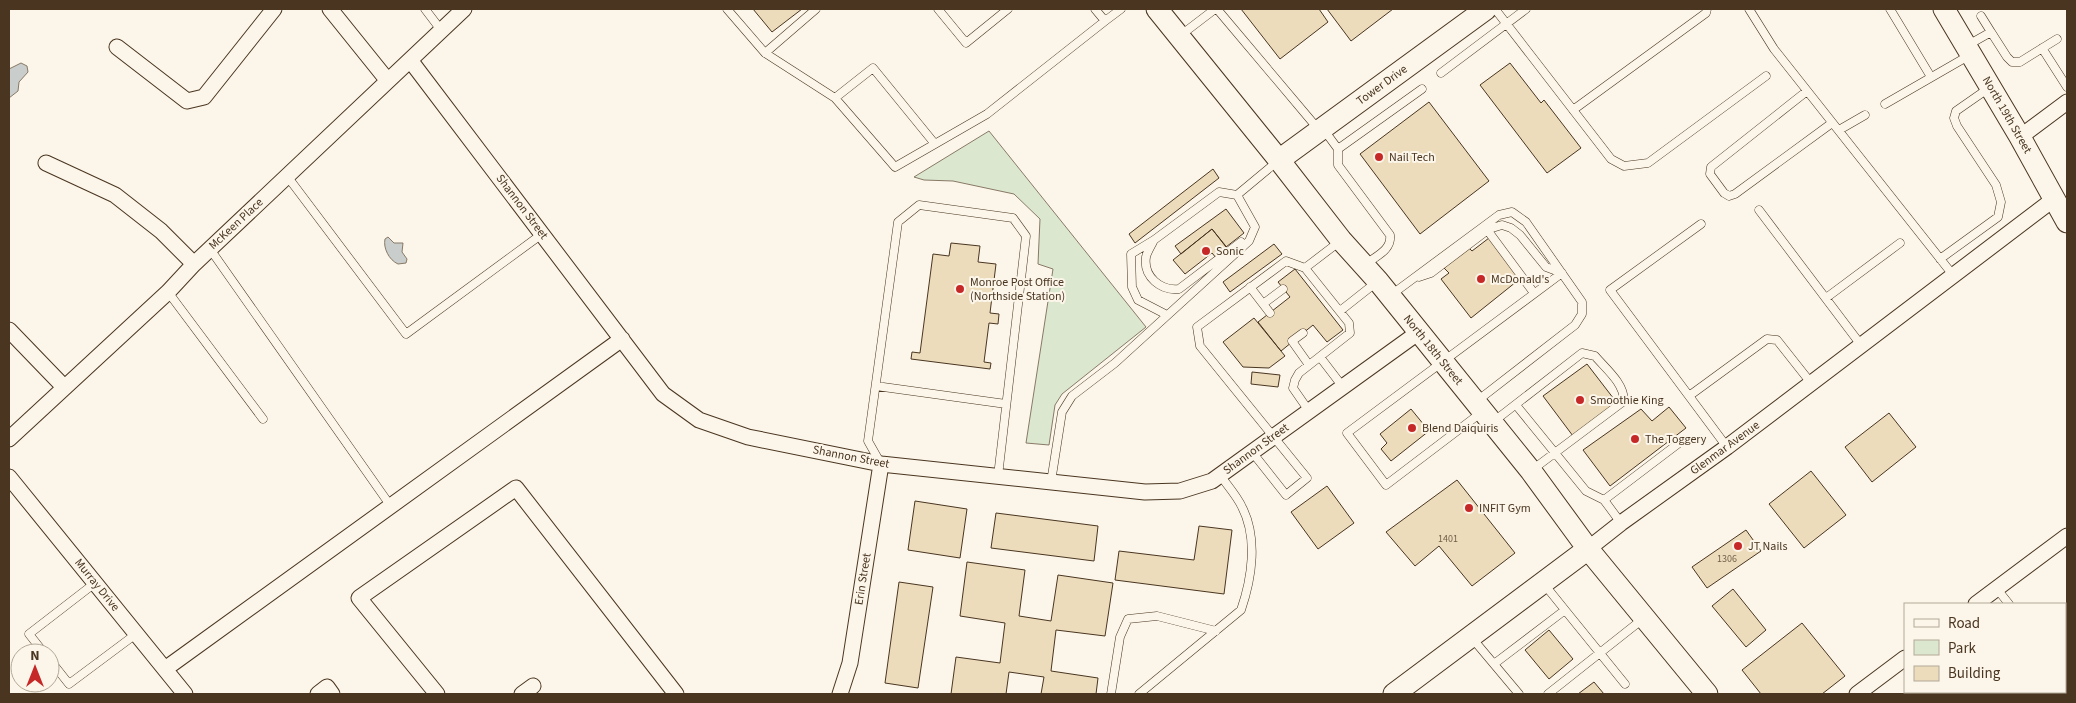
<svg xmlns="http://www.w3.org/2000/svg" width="2076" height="703" viewBox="0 0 2076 703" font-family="'Source Sans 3',sans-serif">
  <rect width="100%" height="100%" fill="#fbf6e9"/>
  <path fill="#dce7d0" stroke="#887966" d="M989,131L1146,327L1062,394L1055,405L1049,445L1026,443L1053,269L1038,264L1040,219L1014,194L953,181L924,180L914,177Z"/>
  <path fill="#c9cecd" stroke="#887966" d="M21,63L27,66L28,72L19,82L18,91L9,98V69Z
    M388,237L394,243H403L402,252L407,259L406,263L398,264C389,260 383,248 385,239Z"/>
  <path fill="#ecdcbc" stroke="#4a3520" d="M753,9H802L772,32Z
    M1241,9H1319L1328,22L1280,59Z
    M1327,9H1393L1351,41Z
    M1510,63L1541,103L1544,100L1581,148L1547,173L1480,85Z
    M1429,102L1489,181L1420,234L1360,154Z
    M1213,169L1219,178L1135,243L1129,234Z
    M1226,209L1244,233L1226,247L1212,229L1181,254L1175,246Z
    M1212,229L1229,250L1217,259L1212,253L1185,274L1173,260Z
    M1489,238L1521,278L1471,318L1441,279L1449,273L1444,268L1469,248L1472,251Z
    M951,243L980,246L978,262L996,264L990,313L999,314L998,324L989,323L984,362L991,363L990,369L911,359L912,352L920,353L933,254L949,256Z
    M1274,244L1282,254L1230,292L1223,282Z
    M1295,269L1343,330L1327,342L1313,325L1281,351L1258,322L1290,297L1278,282Z
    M1254,318L1285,356L1269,368L1243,367L1223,342Z
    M1587,364L1617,403L1573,436L1543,396Z
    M1252,372L1280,375L1278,387L1251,384Z
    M1669,407L1686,428L1610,486L1583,450L1641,409L1652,421Z
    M1411,409L1429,431L1391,461L1381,449L1387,443L1380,434Z
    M1889,413L1916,447L1872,482L1845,447Z
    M1811,471L1846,515L1804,548L1769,504Z
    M1457,480L1515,553L1472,586L1439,546L1415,566L1386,532Z
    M1327,486L1354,523L1318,549L1291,512Z
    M915,501L967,509L960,558L908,550Z
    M996,513L1098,526L1094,561L991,548Z
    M1199,526L1232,530L1224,594L1115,580L1119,551L1194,560Z
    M1746,530L1761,551L1707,588L1692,567Z
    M967,562L1025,570L1019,616L1051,621L1058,575L1113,583L1105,636L1056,630L1051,671L1098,678L1096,694H1041L1044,677L1009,672L1006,694H951L956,657L1000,663L1005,623L960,616Z
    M899,582L933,587L918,688L885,683Z
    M1733,589L1766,630L1746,647L1712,606Z
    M1802,623L1845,676L1822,694H1761L1742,670Z
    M1549,630L1573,659L1549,679L1525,650Z
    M1594,682L1604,694H1578Z"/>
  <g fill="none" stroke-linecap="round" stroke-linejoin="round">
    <g stroke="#4a3520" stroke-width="9">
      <path id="lane" d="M425,9L441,30
        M727,9L765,53L835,98L895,167L987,114L1105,21L1095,9
        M938,9L966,43L1008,9
        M1217,9L1319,130
        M1495,9L1611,159L1624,166L1648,163L1766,76
        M1749,9L1774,49L1953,275
        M1890,9L1931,77
        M1981,16L1991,32
        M1105,21L1121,9
        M1181,35L1215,9
        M1968,45L1991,32L2007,57L2012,62H2020L2057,39
        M2042,48L2067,87
        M765,53L816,9
        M1441,73L1526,9
        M1807,91L1711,167L1710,174L1724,193L1729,196L1735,194L1832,123
        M835,98L873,68L935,144
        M1885,104L1970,55
        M1573,110L1706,13L1707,9
        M1324,130L1338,149
        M1839,130L1865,115
        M287,176L406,334L542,234
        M1759,210L1861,345
        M1701,224L1610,290L1727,447
        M1485,227L1534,293
        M1153,242C1151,246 1147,252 1146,257C1143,277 1161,291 1179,289L1241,242
        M210,249L390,505
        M1940,259L1998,217L2001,202L1996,185L1957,126L1954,118L1956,111L1989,88
        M1366,264C1376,256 1392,250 1390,235L1338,165V149L1422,89
        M1305,268L1349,323L1350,333L1299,373L1295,380L1293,388L1309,411
        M1419,277L1431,273L1489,229L1502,225L1511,228L1520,235L1546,267L1562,273
        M1250,287L1270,313
        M168,292L263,419
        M1391,295L1499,215L1512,212L1526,222L1582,302V314L1575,325L1477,401
        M1826,298L1900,243
        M1263,304L1283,289
        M1340,311L1378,281
        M1167,315L1138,300L1132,287L1131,254L1154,240L1219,192L1237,195L1279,160
        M1303,333L1292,341L1309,365
        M1320,357L1343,387
        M876,386L1006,404
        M1689,396L1767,339L1777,340L1811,383
        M1516,405L1586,491L1604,500L1621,523
        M1482,412L1386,485L1347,433L1562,273
        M1493,422L1582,353L1595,356C1606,369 1624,383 1624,401L1532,470
        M1252,452L1286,495L1307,478L1200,346L1197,327L1286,261L1305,268L1339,242
        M881,464L868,441L898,222L919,205L1013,218L1026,236L998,476
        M1051,482L1062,412L1072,396L1115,363L1249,241L1255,227L1237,195
        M1604,500L1683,440
        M1997,589L2009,604
        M1565,610L1625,684
        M1472,638L1519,694
        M44,653L29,634L95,583
        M50,660L69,684L136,634
        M1494,664L1565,610L1544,584
        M2065,677L2067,680L2065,681
        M1923,692L1924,694
        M1969,692L1971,694
        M1111,694L1120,637L1128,619L1157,616L1216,631
        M1139,694L1241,610C1252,578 1258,538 1242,507C1237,496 1227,485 1220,475
        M1548,694L1644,618
        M2049,694L2052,692"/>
    </g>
    <g stroke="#4a3520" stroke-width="17">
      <path id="street" d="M330,9L388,81
        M117,47L187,101L204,97L274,9
        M410,60L663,394L699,420L748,437L881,464L1145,492L1180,491L1212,481L1419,332
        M2020,137L2067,102
        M46,163L115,195L161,231L194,264
        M9,330L64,387
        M9,439L168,292L194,264L464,9
        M9,477L185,694
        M1588,549L1621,523L1727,447L2054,199
        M1976,604L2067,536
        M165,669L622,339
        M318,694L327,687L332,694
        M437,694L359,598L516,488L676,694
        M522,694L533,686
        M840,694L850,663L881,464
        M1857,694L1905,658"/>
    </g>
    <g stroke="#4a3520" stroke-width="23">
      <path id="secondary" d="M1157,9L1279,160L1341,240L1378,281L1531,471L1588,549L1707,694
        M1944,9L2020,137L2067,222
        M1279,160L1486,9
        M1394,694L1588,549"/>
    </g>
    <use href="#lane" stroke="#fbf6e9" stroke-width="8"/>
    <use href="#street" stroke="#fbf6e9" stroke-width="15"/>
    <use href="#secondary" stroke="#fbf6e9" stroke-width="21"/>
  </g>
  <g fill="#c62828" stroke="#fbf6e9" stroke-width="2">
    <circle cx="1379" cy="157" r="5"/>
    <circle cx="1206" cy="251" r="5"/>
    <circle cx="1481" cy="279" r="5"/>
    <circle cx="960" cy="289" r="5"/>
    <circle cx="1580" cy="400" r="5"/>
    <circle cx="1412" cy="428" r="5"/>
    <circle cx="1635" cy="439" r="5"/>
    <circle cx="1469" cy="508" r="5"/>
    <circle cx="1738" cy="546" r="5"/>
  </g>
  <g text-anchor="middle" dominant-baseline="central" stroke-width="4" stroke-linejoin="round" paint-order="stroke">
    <g font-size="10" fill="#725f47">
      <text x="1448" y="539">1401</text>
      <text x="1727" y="559">1306</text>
    </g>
    <g font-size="12" fill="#4a3520" stroke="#fbf6e9">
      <text transform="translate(1382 85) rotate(-36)">Tower Drive</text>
      <text transform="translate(2007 115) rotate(60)">North 19th Street</text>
      <text transform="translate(522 207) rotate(53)">Shannon Street</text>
      <text transform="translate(236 224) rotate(-43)">McKeen Place</text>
      <text transform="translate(1433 350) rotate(51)">North 18th Street</text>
      <text transform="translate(1725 448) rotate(-36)">Glenmar Avenue</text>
      <text transform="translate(1256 449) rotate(-36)">Shannon Street</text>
      <text transform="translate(851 457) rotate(11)">Shannon Street</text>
      <text transform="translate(863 579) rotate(-81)">Erin Street</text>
      <text transform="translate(97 585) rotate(51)">Murray Drive</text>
    </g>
    <g font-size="12" fill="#4a3520" stroke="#fbf6e9" text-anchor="start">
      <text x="1389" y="157">Nail Tech</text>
      <text x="1216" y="251">Sonic</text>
      <text x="1491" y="279">McDonald's</text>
      <text x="970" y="282">Monroe Post Office<tspan x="970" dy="14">(Northside Station)</tspan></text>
      <text x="1590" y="400">Smoothie King</text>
      <text x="1422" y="428">Blend Daiquiris</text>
      <text x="1645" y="439">The Toggery</text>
      <text x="1479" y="508">INFIT Gym</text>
      <text x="1748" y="546">JT Nails</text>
    </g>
  </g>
  <rect width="2076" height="703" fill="none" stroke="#4a3520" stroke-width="20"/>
  <rect x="1904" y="603" width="162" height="90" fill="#fbf6e9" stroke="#b4a999"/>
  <rect x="1914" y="619" width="25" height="8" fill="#fbf6e9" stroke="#b4a999"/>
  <text x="1948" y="628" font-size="15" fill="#4a3520">Road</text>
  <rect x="1914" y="640" width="25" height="15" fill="#dce7d0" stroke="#b4a999"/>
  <text x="1948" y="653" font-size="15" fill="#4a3520">Park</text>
  <rect x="1914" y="666" width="25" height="15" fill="#ecdcbc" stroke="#b4a999"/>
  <text x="1948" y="678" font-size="15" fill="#4a3520">Building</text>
  <g transform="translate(35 668)"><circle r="24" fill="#fbf6e9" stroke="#b4a999"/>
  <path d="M0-4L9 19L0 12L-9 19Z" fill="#c62828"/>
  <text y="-8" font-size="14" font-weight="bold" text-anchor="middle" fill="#4a3520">N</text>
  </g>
</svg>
